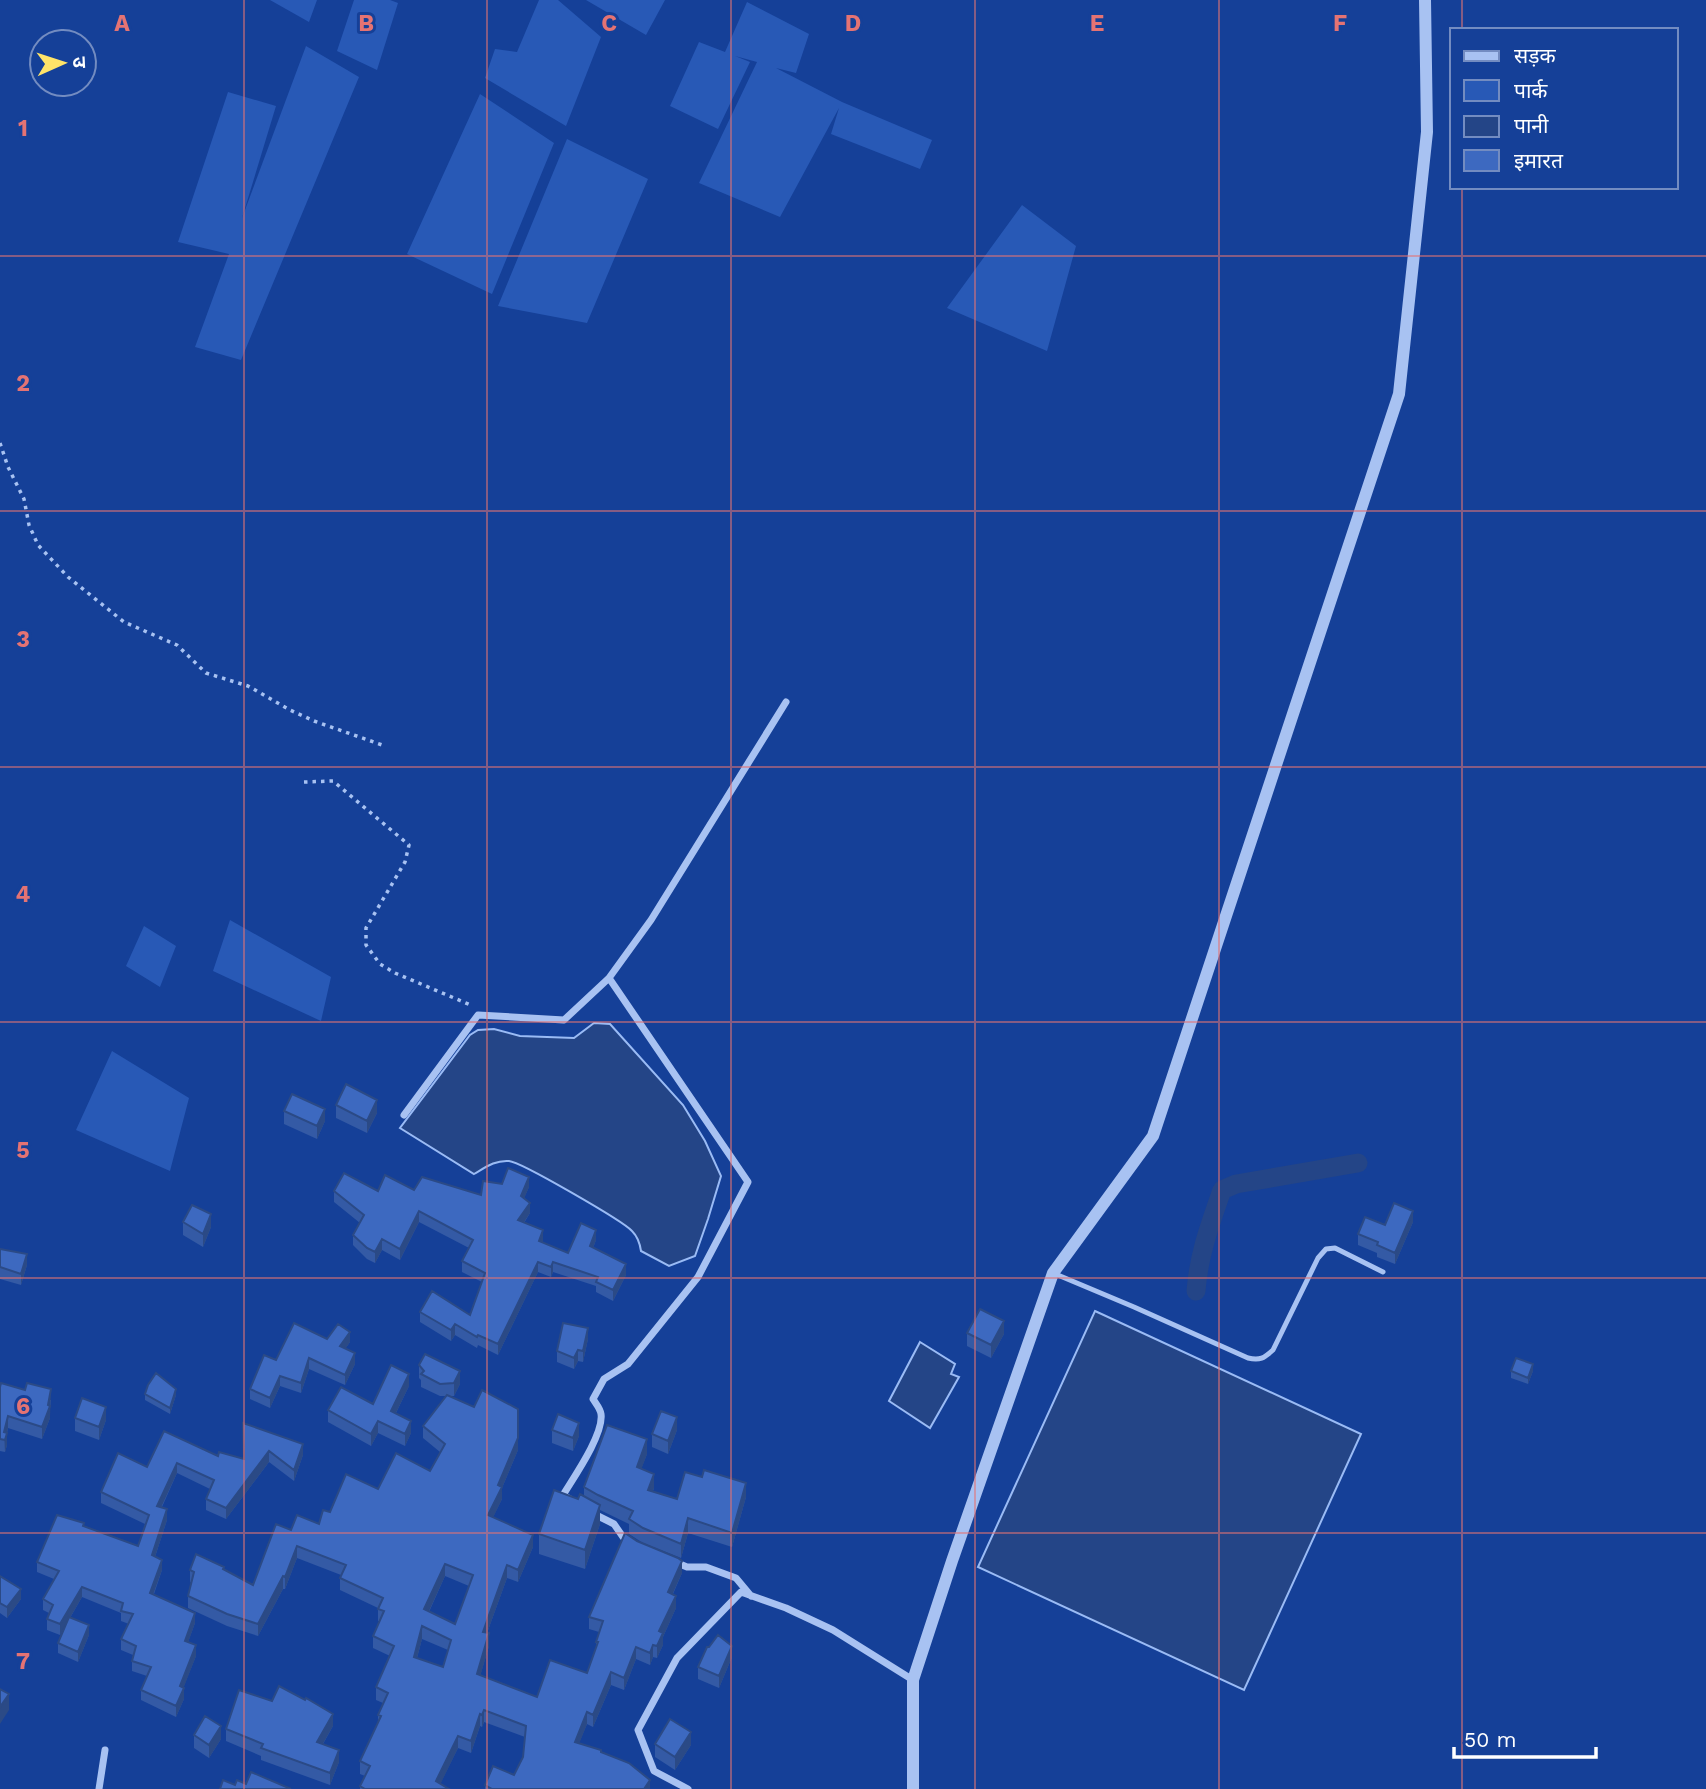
<svg xmlns="http://www.w3.org/2000/svg" width="1706" height="1789" viewBox="0 0 1706 1789" font-family="'Work Sans','Noto Sans Devanagari',sans-serif">
  <rect width="100%" height="100%" fill="#154098"/>
  <path fill="#2859b6" d="M270,0H317L309,22Z
    M354,0H390L398,3L377,70L337,51Z
    M539,0H558L601,37L566,126L485,78L495,49L517,52Z
    M586,0H665L646,35Z
    M747,2L809,34L796,73L776,68L842,102L932,140L920,169L831,134L839,108L780,217L699,183L757,62L735,56L750,62L718,129L670,106L699,42L725,52Z
    M306,46L359,77L241,360L195,347L229,254L178,242L228,92L276,106L242,218Z
    M480,94L554,143L492,294L407,254Z
    M567,139L648,179L587,323L498,306Z
    M1022,205L1076,246L1047,351L947,308Z
    M230,920L331,977L321,1021L213,971Z
    M144,926L176,946L160,987L126,966Z
    M112,1051L189,1098L170,1171L76,1130Z"/>
  <path fill="#244587" stroke="#9abbf5" stroke-width="2" d="M594,1023L610,1024L683,1105L705,1141L721,1176L708,1219L695,1256L669,1266L641,1251C640,1244 637,1236 632,1231C623,1221 521,1162 509,1161C495,1160 486,1167 474,1174L400,1128L470,1035L478,1030L494,1029L520,1036L574,1038Z
    M1095,1311L1361,1434L1244,1690L978,1567Z
    M920,1342L955,1364L951,1374L959,1377L930,1428L889,1401Z"/>
  <g fill="none" stroke-linecap="round" stroke-linejoin="round">
    <path stroke="#244587" stroke-width="19" d="M1196,1291C1199,1253 1210,1225 1222,1190L1236,1184L1358,1163"/>
    <path stroke="#a8c2f2" stroke-width="3.5" stroke-dasharray="3.5 5" stroke-linecap="butt" d="M0,443L8,467L24,499L29,525L38,545L68,577L124,622L177,645L206,673L248,686L290,710L314,721L385,746
      M304,782L333,781L409,845L405,862L366,928V945L380,964L395,973L473,1006"/>
    <path stroke="#a8c2f2" stroke-width="5" d="M1053,1273L1134,1307L1248,1358C1260,1361 1264,1358 1273,1350L1318,1258L1326,1249L1335,1248L1383,1272"/>
    <path stroke="#a8c2f2" stroke-width="7" d="M404,1115L478,1015L564,1020L609,978
      M570,1499L563,1495C574,1477 604,1434 601,1414C600,1408 596,1404 593,1399L604,1379L628,1364L698,1277L748,1182L609,978L651,920L786,702
      M592,1513L614,1524L623,1537L629,1541
      M675,1562L687,1567H706L736,1578L751,1596
      M99,1789L105,1750
      M688,1789L654,1771L638,1730L677,1658L741,1592L786,1608L833,1630L913,1680"/>
    <path stroke="#a8c2f2" stroke-width="12" d="M913,1789V1680L952,1561L1053,1273L1153,1136L1399,394L1427,132L1425,0"/>
  </g>
  <path fill="#345aa5" fill-rule="evenodd" d="M336,1105L377,1113L367,1133L336,1118Z
    M284,1111L325,1121L317,1139L284,1124Z
    M529,1187L524,1198L530,1213L524,1223L543,1241L542,1242L568,1253L596,1240L593,1248L626,1275L613,1301L596,1292V1286L553,1272L551,1277L538,1272L498,1355L478,1345L477,1348L455,1335L451,1341L420,1322V1312L470,1315L482,1282L462,1272V1261L469,1248L419,1222L400,1260L382,1250L375,1263L367,1259L353,1245V1235L360,1223L334,1202V1191L414,1190L481,1195Z
    M183,1222L211,1227L203,1247L183,1235Z
    M1413,1222L1395,1264L1377,1257V1253L1358,1245V1234L1385,1225Z
    M0,1249L27,1265L21,1285L0,1279Z
    M967,1333L1004,1334L991,1358L967,1346Z
    M327,1339L350,1342L345,1349L355,1364L345,1385L309,1369L301,1393L280,1386L270,1408L250,1399V1389L276,1360Z
    M588,1339L583,1362L578,1361L574,1369L557,1362V1351Z
    M419,1365L460,1384L454,1396H449L518,1450L502,1488V1499L493,1517L533,1547L518,1582L507,1578L487,1633L489,1646L480,1676L537,1697L587,1673L596,1647V1642L599,1632L589,1629V1617L682,1573L673,1594L676,1608L663,1637V1645L657,1658L653,1657L650,1665L636,1659L624,1690L611,1685L593,1727L587,1724L579,1743L601,1752L650,1789H485V1785L514,1775L523,1757L525,1737L484,1722L482,1727L480,1726L471,1753L458,1748L440,1784L449,1789H360V1786L365,1776L360,1774V1761L378,1722V1715L383,1703L376,1700V1687L390,1656L373,1648V1636L380,1621H378V1608L340,1590V1578L341,1575L297,1558L285,1589H283L258,1636L227,1626L188,1608V1596L192,1583L190,1582V1570H224L253,1585L291,1530L319,1524L330,1512L378,1489L430,1471L440,1452L423,1438V1426L446,1396H440L421,1387V1380L419,1378ZM445,1576L469,1586L455,1624L429,1612ZM422,1639L448,1650L443,1667L417,1658Z
    M1511,1371H1533L1528,1384L1511,1378Z
    M409,1386L396,1413L411,1433L405,1446L378,1433L371,1446L328,1422V1410L373,1404Z
    M0,1387L51,1400L50,1409V1418L42,1439L8,1428L7,1433V1445L5,1452L0,1451Z
    M145,1394L176,1395L170,1414L145,1400Z
    M75,1418L106,1420L99,1440L75,1431Z
    M243,1423L303,1455L294,1481L269,1462L226,1519L206,1510V1499L210,1489L177,1473L162,1507L167,1520L155,1557L162,1570L154,1594L195,1623L188,1642L196,1656L183,1688L184,1699L176,1717L141,1700V1690L147,1676L132,1671V1661L133,1655L121,1650V1639L129,1624L121,1621V1613L82,1597L70,1618L89,1635L78,1662L58,1653V1643L64,1629L60,1635L47,1630V1619L49,1613L43,1610V1599L54,1579L37,1572V1562L84,1526L138,1546L145,1524L101,1503V1492L147,1467L218,1456L243,1459Z
    M552,1430L579,1436L573,1451L552,1443Z
    M677,1430L668,1454L652,1447V1434Z
    M647,1454L641,1469L654,1488L653,1491L677,1499L746,1497L732,1547L688,1533L681,1558L643,1543L629,1534V1524L600,1510V1524L585,1569L539,1554V1534L578,1499L584,1496V1487Z
    M0,1576L21,1599L7,1618L0,1613Z
    M732,1657L719,1688L698,1679V1667Z
    M333,1726L323,1744L339,1762L330,1785L261,1760V1756L226,1741V1729Z
    M194,1735L221,1739L209,1758L194,1748Z
    M655,1744L691,1745L675,1770L655,1757Z"/>
  <path fill="#2b4a86" d="M377,1100V1113L367,1133V1121Z
    M325,1109V1121L317,1139V1126Z
    M529,1177V1187L521,1206V1196Z
    M530,1203V1213L518,1231V1220Z
    M419,1211V1222L400,1260V1249Z
    M1413,1211V1222L1395,1264V1253Z
    M211,1214V1227L203,1247V1234Z
    M543,1230V1241L539,1251V1241Z
    M596,1230V1240L590,1256V1246Z
    M382,1239V1250L375,1263V1252Z
    M27,1254V1265L21,1285V1274Z
    M538,1262V1272L498,1355V1344Z
    M553,1262V1272L551,1277V1267Z
    M626,1264V1275L613,1301V1290Z
    M1004,1321V1334L991,1358V1345Z
    M455,1324V1335L451,1341V1330Z
    M588,1328V1339L583,1362V1351Z
    M350,1332V1342L340,1357V1346Z
    M578,1350V1361L574,1369V1358Z
    M355,1353V1364L345,1385V1375Z
    M309,1358V1369L301,1393V1383Z
    M1533,1364V1371L1528,1384V1378Z
    M460,1371V1384L454,1396V1383Z
    M409,1374V1386L391,1423V1411Z
    M280,1376V1386L270,1408V1398Z
    M51,1389L50,1418L42,1439V1427Z
    M176,1389V1395L170,1414V1408Z
    M106,1407V1420L99,1440V1427Z
    M8,1416V1428L6,1437L7,1433V1445L5,1452L4,1432Z
    M677,1417V1430L668,1454V1441Z
    M378,1421V1433L371,1446V1434Z
    M411,1421V1433L405,1446V1434Z
    M579,1423V1436L573,1451V1438Z
    M518,1438V1450L502,1488V1499L488,1528V1515L498,1485Z
    M647,1439V1454L637,1481V1467Z
    M303,1444V1455L294,1481V1470Z
    M269,1451V1462L226,1519V1508Z
    M177,1463V1473L157,1516V1506Z
    M654,1474V1488L648,1504V1490Z
    M746,1483V1497L732,1547V1533Z
    M600,1505V1524L585,1569V1550Z
    M167,1509V1520L152,1566V1555Z
    M688,1518V1533L681,1558V1544Z
    M533,1535V1547L518,1582V1570Z
    M297,1546V1558L285,1589V1577Z
    M162,1560V1570L150,1603V1593Z
    M682,1561V1573L668,1604V1592Z
    M445,1564V1576L424,1622V1609Z
    M507,1565V1578L483,1644V1632Z
    M283,1576V1589L258,1636V1624Z
    M82,1587V1597L60,1635V1624Z
    M21,1589V1599L7,1618V1607Z
    M676,1596V1608L663,1637V1645L657,1658V1646L659,1631Z
    M195,1613V1623L185,1651V1641Z
    M89,1625V1635L78,1662V1652Z
    M422,1626V1639L414,1669V1657Z
    M489,1633V1646L477,1687V1674Z
    M196,1645V1656L180,1697V1686Z
    M653,1645V1657L650,1665V1653Z
    M732,1646V1657L719,1688V1676Z
    M636,1647V1659L624,1690V1678Z
    M611,1672V1685L593,1727V1715Z
    M184,1688V1699L176,1717V1706Z
    M9,1694V1710L0,1724V1707Z
    M484,1710V1722L482,1727V1715Z
    M587,1712V1724L575,1754V1742Z
    M333,1714V1726L317,1754V1742Z
    M480,1714V1726L471,1753V1741Z
    M221,1726V1739L209,1758V1745Z
    M691,1732V1745L675,1770V1757Z
    M458,1736V1748L438,1789L436,1781Z
    M339,1750V1762L330,1785V1773Z
    M650,1780V1789H644Z"/>
  <path fill="#3d69c0" stroke="#2b4a86" stroke-width="2" fill-rule="evenodd" d="M346,1084L377,1100L367,1121L336,1105Z
    M292,1094L325,1109L317,1126L284,1111Z
    M508,1168L529,1177L521,1196L530,1203L518,1220L543,1230L539,1241L568,1253L581,1223L596,1230L590,1246L626,1264L613,1290L596,1282L598,1277L553,1262L551,1267L538,1262L498,1344L478,1335L477,1337L455,1324L451,1330L420,1312L432,1291L470,1315L485,1273L462,1261L473,1240L419,1211L400,1249L382,1239L375,1252L367,1248L353,1235L364,1215L334,1191L344,1173L378,1191L385,1175L414,1190L422,1177L481,1195L483,1181L502,1184Z
    M1394,1203L1413,1211L1395,1253L1377,1245L1378,1242L1358,1234L1365,1217L1385,1225Z
    M192,1205L211,1214L203,1234L183,1222Z
    M0,1249L27,1254L21,1274L0,1267Z
    M980,1309L1004,1321L991,1345L967,1333Z
    M294,1323L327,1339L338,1324L350,1332L340,1346L355,1353L345,1375L309,1358L301,1383L280,1376L270,1398L250,1389L264,1355L276,1360Z
    M563,1323L588,1328L583,1351L578,1350L574,1358L557,1351Z
    M425,1354L460,1371L454,1383L440,1384L421,1374L424,1371L419,1365Z
    M1516,1358L1533,1364L1528,1378L1511,1371Z
    M391,1365L409,1374L391,1411L411,1421L405,1434L378,1421L371,1434L328,1410L341,1387L373,1404Z
    M156,1373L176,1389L170,1408L145,1394L148,1385Z
    M1,1383L25,1390L27,1383L51,1389L48,1405L50,1406L42,1427L8,1416L4,1432L7,1433L5,1440L0,1439V1387Z
    M482,1390L518,1409V1438L498,1485L502,1487L488,1515L533,1535L518,1570L507,1565L483,1632L489,1633L477,1674L537,1697L550,1660L587,1673L598,1642H596L603,1621L589,1617L625,1533L637,1541L678,1558L682,1561L668,1592L676,1596L659,1631L663,1633L657,1646L653,1645L650,1653L636,1647L624,1678L611,1672L593,1715L587,1712L575,1742L601,1750V1752L629,1763L650,1780L644,1789H492L485,1785L493,1766L514,1775L523,1757L526,1726L484,1710L482,1715L480,1714L471,1741L458,1736L436,1781L449,1789H365L360,1786L370,1766L360,1761L381,1716L378,1715L388,1693L376,1687L394,1646L373,1636L384,1611L378,1609L383,1598L340,1578L346,1565L297,1546L285,1577L283,1576L258,1624L227,1614L188,1596L194,1572L190,1570L196,1554L224,1567L223,1569L253,1585L276,1524L291,1530L297,1515L319,1524L323,1510L330,1512L346,1474L378,1489L396,1453L430,1471L445,1444L423,1426L447,1395L474,1407ZM445,1564L473,1575L455,1624L424,1609ZM422,1626L451,1640L443,1667L414,1657Z
    M82,1398L106,1407L99,1427L75,1418Z
    M661,1411L677,1417L668,1441L652,1434Z
    M558,1414L579,1423L573,1438L552,1430Z
    M243,1423L303,1444L294,1470L269,1451L226,1508L206,1499L214,1480L177,1463L157,1506L167,1509L152,1555L162,1560L150,1593L195,1613L185,1641L196,1645L180,1686L184,1688L176,1706L141,1690L151,1667L132,1661L136,1646L121,1639L133,1614L121,1611L123,1603L82,1587L60,1624L47,1619L53,1605L43,1599L59,1571L37,1562L57,1515L84,1523L83,1526L138,1546L149,1515L101,1492L118,1453L147,1467L164,1431L218,1456L219,1452L244,1459Z
    M607,1425L647,1439L637,1467L654,1474L648,1490L677,1499L685,1472L702,1477L704,1470L746,1483L732,1533L688,1518L681,1544L643,1528L629,1519L633,1511L598,1495L584,1487Z
    M554,1490L578,1499L580,1494L600,1505L585,1550L539,1534Z
    M0,1576L21,1589L7,1607L0,1603Z
    M69,1617L89,1625L78,1652L58,1643Z
    M718,1635L732,1646L719,1676L698,1667L707,1647H709Z
    M279,1686L305,1700L306,1698L333,1714L317,1742L339,1750L330,1773L261,1748L263,1744L226,1729L239,1690L272,1701Z
    M0,1689L9,1694L0,1707Z
    M205,1716L221,1726L209,1745L194,1735Z
    M670,1719L691,1732L675,1757L655,1744Z
    M251,1772L291,1789H220L223,1780L235,1785L237,1780L246,1784Z"/>
  <path fill="none" stroke="#e47373" stroke-width="2" stroke-opacity="0.55" d="M244,0V1789M487,0V1789M731,0V1789M975,0V1789M1219,0V1789M1462,0V30M1462,187V1789M0,256H1706M0,511H1706M0,767H1706M0,1022H1706M0,1278H1706M0,1533H1706"/>
  <g font-size="23" text-anchor="middle" font-weight="bold" fill="#e47373" stroke="#154098" stroke-width="6" stroke-linejoin="round" paint-order="stroke">
    <text x="122" y="31">A</text>
    <text x="366" y="31">B</text>
    <text x="609" y="31">C</text>
    <text x="853" y="31">D</text>
    <text x="1097" y="31">E</text>
    <text x="1340" y="31">F</text>
    <text x="23" y="136">1</text>
    <text x="23" y="391">2</text>
    <text x="23" y="647">3</text>
    <text x="23" y="902">4</text>
    <text x="23" y="1158">5</text>
    <text x="23" y="1414">6</text>
    <text x="23" y="1669">7</text>
  </g>
  <rect x="1450" y="28" width="228" height="161" fill="#154098" stroke="#738cc1" stroke-width="2"/>
  <rect x="1464" y="51" width="35" height="10" fill="#a8c2f2" stroke="#738cc1" stroke-width="2"/>
  <text x="1514" y="63" font-size="21" fill="#ffffff">सड़क</text>
  <rect x="1464" y="80" width="35" height="21" fill="#2859b6" stroke="#738cc1" stroke-width="2"/>
  <text x="1514" y="98" font-size="21" fill="#ffffff">पार्क</text>
  <rect x="1464" y="116" width="35" height="21" fill="#244587" stroke="#738cc1" stroke-width="2"/>
  <text x="1514" y="133" font-size="21" fill="#ffffff">पानी</text>
  <rect x="1464" y="150" width="35" height="21" fill="#3d69c0" stroke="#738cc1" stroke-width="2"/>
  <text x="1514" y="168" font-size="21" fill="#ffffff">इमारत</text>
  <g transform="translate(63 63) rotate(87)"><circle r="33" fill="#154098" stroke="#738cc1" stroke-width="2"/>
  <path d="M0-5L12 26L0 18L-12 26Z" fill="#ffe469"/>
  <text y="-10" font-size="19" font-weight="bold" text-anchor="middle" fill="#ffffff">उ</text>
  </g>
  <path d="M1454 1747v10h142v-10" fill="none" stroke="#ffffff" stroke-width="3.5"/>
  <text x="1464" y="1747" font-size="21" fill="#ffffff" stroke="#154098" stroke-width="5" paint-order="stroke">50 m</text>
</svg>
